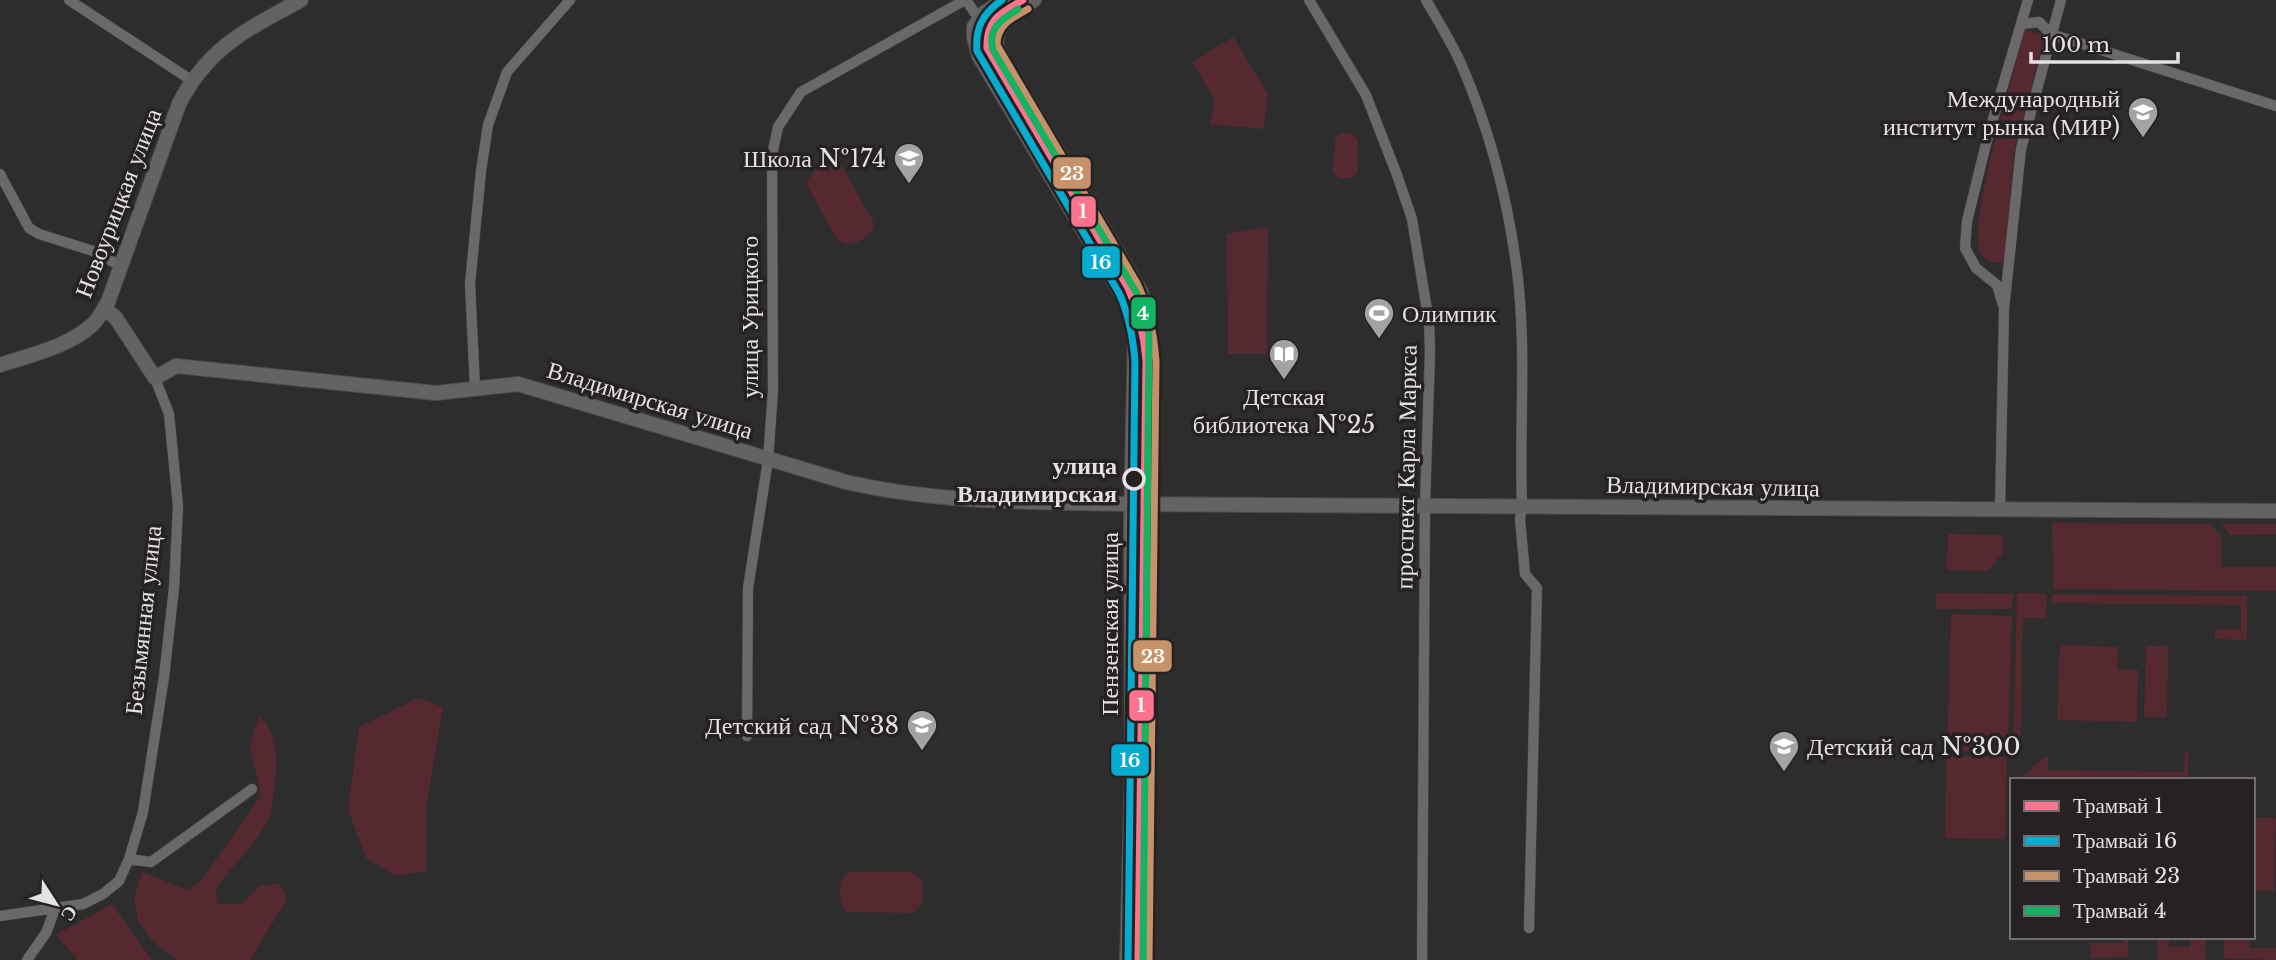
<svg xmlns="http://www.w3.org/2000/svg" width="2276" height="960" viewBox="0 0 2276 960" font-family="'Libre Baskerville',serif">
  <rect width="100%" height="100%" fill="#2e2d2d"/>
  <path fill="#562830" d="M2025,30L2045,35L2013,156L2005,261L2002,263C1995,262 1986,262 1982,256C1964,231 2016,66 2025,30Z
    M1233,37L1268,94L1264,129L1210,124L1215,100L1192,62Z
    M1340,133L1353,134L1358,140V173L1351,178H1339L1333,172L1335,140Z
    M836,162L842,166L873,221L874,228C866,239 849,251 837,239L807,185C808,172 824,163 836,162Z
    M1268,227L1267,354H1228L1227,234Z
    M2052,523L2209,524L2221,535V567H2276V591L2053,589Z
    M2221,524H2276V534L2231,535Z
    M1948,534L2003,535V553L1988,571L1947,570Z
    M1936,593L2013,594L2012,609H1936Z
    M2017,593L2047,594L2046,618H2023L2020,752H2013Z
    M2052,594L2247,596V640L2215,639V629H2241V605L2052,603Z
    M1951,614L2012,616L2008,752L1947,751Z
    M2060,645L2118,647L2117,669L2138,670L2137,722L2057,720Z
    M2146,646H2168L2167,717H2144Z
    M418,698L443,707L426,809V871L396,876L366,858L348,810L359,727Z
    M259,716C282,736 277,772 273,798C272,804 272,810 270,815C262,838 230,868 215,890L218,904H241L261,885L280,884L287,899L250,960H177L151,940L138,920L134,899L142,872L188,890L200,882L261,796L250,745Z
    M2185,752H2188V780H2018L2045,757L2048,758V770L2184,772Z
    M1946,756L2007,757L2005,839L1945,838Z
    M2253,818H2276L2274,891H2253Z
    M850,872H911C925,877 924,892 921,905L912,913L846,912C838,904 839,887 843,877Z
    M112,904L152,960H78L56,935Z
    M2124,937H2128V957L2091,958V943H2123Z
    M2158,937H2169V947H2190L2191,937H2205L2206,960H2158Z
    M2224,937H2249L2250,948H2276V960L2224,958Z"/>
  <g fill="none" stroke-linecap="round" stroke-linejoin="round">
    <g stroke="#4c4a4a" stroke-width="11">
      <path id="street" d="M69,0L191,80
        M966,0L979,19
        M1309,0L1366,95L1397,175L1412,219L1429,322L1430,351L1425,505L1422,960
        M1426,0C1438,21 1452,43 1462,66C1490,131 1508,200 1517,271C1527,349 1519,428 1522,506L1520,519L1525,574L1537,588L1529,928
        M2022,24L2039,22L2051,34L2276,106
        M0,174L29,228L39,234L106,255L111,261L123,265
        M2003,305L1997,285L1976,268L1965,248L1967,221L1988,136L2028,0
        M475,388L470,284L481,171L488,125L507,72L570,0
        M2000,510L2004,309L2021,149L2061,0
        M747,736L748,588L768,460L773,391L772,155L778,127L801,92L965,0
        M129,859L151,862L252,789
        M0,916L83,904L103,894L119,881L129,859L143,812L164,677L174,588L178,506L169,414L155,378
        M27,960L46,933L55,909"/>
    </g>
    <g stroke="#4c4a4a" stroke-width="16">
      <path id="secondary" d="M1004,0L984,13L974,27V37L979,56L1123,297L1130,310L1135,333L1131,524L1132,762L1127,960
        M1034,0C1015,12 993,23 997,49L1141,292L1148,318L1150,524L1144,960
        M104,308L116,318L155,378L176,366L436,393L518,384L846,482C937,503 1030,502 1123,504L2276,511
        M0,365C30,355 68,347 92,325C99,319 103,310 108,302L179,104C208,47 248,29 301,0"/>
    </g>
    <use href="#street" stroke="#6a6868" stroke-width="10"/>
    <use href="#secondary" stroke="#626362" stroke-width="14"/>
    <g stroke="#262223" stroke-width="12">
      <path id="tram-1" d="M1023,0C1001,13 986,19 987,48L1128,288C1139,312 1144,335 1146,361L1138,960"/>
    </g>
    <g stroke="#262223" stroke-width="12">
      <path id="tram-2" d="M1002,0C983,13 975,28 977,51L1119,293C1129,315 1133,337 1135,361L1128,960"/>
    </g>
    <g stroke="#262223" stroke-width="12">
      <path id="tram-3" d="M1028,9C1012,18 997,25 997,45L1137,283C1149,308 1154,334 1156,361L1149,960"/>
    </g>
    <g stroke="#262223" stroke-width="12">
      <path id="tram-4" d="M1018,9C1002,19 987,28 993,50L1137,294L1149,331L1143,960"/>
    </g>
    <use href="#tram-1" stroke="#fc738d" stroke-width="7"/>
    <use href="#tram-2" stroke="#06acd0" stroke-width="7"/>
    <use href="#tram-3" stroke="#c7916a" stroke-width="7"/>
    <use href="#tram-4" stroke="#13b361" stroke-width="7"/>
  </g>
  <defs>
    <g id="university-pin" transform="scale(1.575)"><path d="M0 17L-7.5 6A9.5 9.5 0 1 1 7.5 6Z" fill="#a4a2a2" stroke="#262223"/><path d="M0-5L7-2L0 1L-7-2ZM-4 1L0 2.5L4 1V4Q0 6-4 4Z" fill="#fff"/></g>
    <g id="school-pin" transform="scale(1.575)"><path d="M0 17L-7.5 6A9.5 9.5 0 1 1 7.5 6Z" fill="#a4a2a2" stroke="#262223"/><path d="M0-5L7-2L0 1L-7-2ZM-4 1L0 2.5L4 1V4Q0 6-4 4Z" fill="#fff"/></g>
    <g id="stadium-pin" transform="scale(1.575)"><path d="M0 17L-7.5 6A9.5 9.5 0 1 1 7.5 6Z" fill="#a4a2a2" stroke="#262223"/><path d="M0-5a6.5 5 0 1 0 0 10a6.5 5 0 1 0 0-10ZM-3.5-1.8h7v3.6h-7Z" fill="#fff"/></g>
    <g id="library-pin" transform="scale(1.575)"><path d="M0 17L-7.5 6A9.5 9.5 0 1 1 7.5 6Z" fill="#a4a2a2" stroke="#262223"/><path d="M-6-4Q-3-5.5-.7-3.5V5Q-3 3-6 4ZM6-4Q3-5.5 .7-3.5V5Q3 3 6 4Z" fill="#fff"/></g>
  </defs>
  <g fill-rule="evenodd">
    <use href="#university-pin" x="2143" y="112"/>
    <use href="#school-pin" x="909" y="158"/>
    <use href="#stadium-pin" x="1379" y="313"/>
    <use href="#library-pin" x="1284" y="354"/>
    <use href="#school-pin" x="922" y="725"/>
    <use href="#school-pin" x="1784" y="746"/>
  </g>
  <circle fill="#262223" stroke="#e3e1e1" stroke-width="3.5" cx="1134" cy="479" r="10"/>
  <g text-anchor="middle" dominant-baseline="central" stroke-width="7" stroke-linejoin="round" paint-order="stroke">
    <g font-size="24" fill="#e3e1e1" stroke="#262223" text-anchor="end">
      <text x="2120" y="98">Международный<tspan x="2120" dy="28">институт рынка (МИР)</tspan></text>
      <text x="886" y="158">Школа №174</text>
      <text x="1402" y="313" text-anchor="start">Олимпик</text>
      <text x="1284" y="396" text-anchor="middle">Детская<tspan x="1284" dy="28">библиотека №25</tspan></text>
      <text x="899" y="725">Детский сад №38</text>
      <text x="1807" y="746" text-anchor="start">Детский сад №300</text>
    </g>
    <g font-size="24" fill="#e3e1e1" stroke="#262223">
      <text transform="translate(118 203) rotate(-69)">Новоурицкая улица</text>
      <text transform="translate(749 317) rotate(-90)">улица Урицкого</text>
      <text transform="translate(650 400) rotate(17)">Владимирская улица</text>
      <text transform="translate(1406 467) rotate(-89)">проспект Карла Маркса</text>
      <text transform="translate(1713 486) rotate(1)">Владимирская улица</text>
      <text transform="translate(143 620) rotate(-84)">Безымянная улица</text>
      <text transform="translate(1109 624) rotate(-90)">Пензенская улица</text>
    </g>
    <g font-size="24" font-weight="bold" fill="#e3e1e1" stroke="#262223" text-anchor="end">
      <text x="1117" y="465">улица<tspan x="1117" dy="28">Владимирская</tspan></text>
    </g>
  </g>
  <g stroke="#262223" stroke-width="2.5">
    <rect x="1052" y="156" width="40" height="34" rx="7" fill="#c7916a"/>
    <rect x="1070" y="195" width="27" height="33" rx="7" fill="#fc738d"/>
    <rect x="1081" y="245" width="40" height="34" rx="7" fill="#06acd0"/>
    <rect x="1130" y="296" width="27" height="34" rx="7" fill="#13b361"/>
    <rect x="1132" y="639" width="41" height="34" rx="7" fill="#c7916a"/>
    <rect x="1128" y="689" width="27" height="33" rx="7" fill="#fc738d"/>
    <rect x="1110" y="743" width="40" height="34" rx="7" fill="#06acd0"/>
  </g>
  <g font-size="19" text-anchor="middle" font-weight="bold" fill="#fff">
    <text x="1072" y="180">23</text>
    <text x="1083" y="218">1</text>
    <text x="1101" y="269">16</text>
    <text x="1143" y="320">4</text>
    <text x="1153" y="663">23</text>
    <text x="1141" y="712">1</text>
    <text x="1130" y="767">16</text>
  </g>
  <rect x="2010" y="778" width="245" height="161" fill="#262223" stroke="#726e6f" stroke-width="2"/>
  <rect x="2024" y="801" width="35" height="10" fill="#fc738d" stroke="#726e6f" stroke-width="2"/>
  <text x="2073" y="813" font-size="21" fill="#e3e1e1">Трамвай 1</text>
  <rect x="2024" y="836" width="35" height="10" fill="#06acd0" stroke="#726e6f" stroke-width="2"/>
  <text x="2073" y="848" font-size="21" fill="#e3e1e1">Трамвай 16</text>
  <rect x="2024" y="871" width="35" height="10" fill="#c7916a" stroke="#726e6f" stroke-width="2"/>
  <text x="2073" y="883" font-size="21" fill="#e3e1e1">Трамвай 23</text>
  <rect x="2024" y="906" width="35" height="10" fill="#13b361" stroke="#726e6f" stroke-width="2"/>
  <text x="2073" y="918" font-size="21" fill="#e3e1e1">Трамвай 4</text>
  <g transform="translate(56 904) rotate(126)" stroke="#262223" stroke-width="5" paint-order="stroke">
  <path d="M0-5L12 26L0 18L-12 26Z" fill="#e3e1e1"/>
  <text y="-10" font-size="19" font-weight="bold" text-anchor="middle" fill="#e3e1e1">С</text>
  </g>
  <path d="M2031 52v10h147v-10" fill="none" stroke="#e3e1e1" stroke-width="3.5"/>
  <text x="2042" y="52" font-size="21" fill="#e3e1e1" stroke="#262223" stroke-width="5" paint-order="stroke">100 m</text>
</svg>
